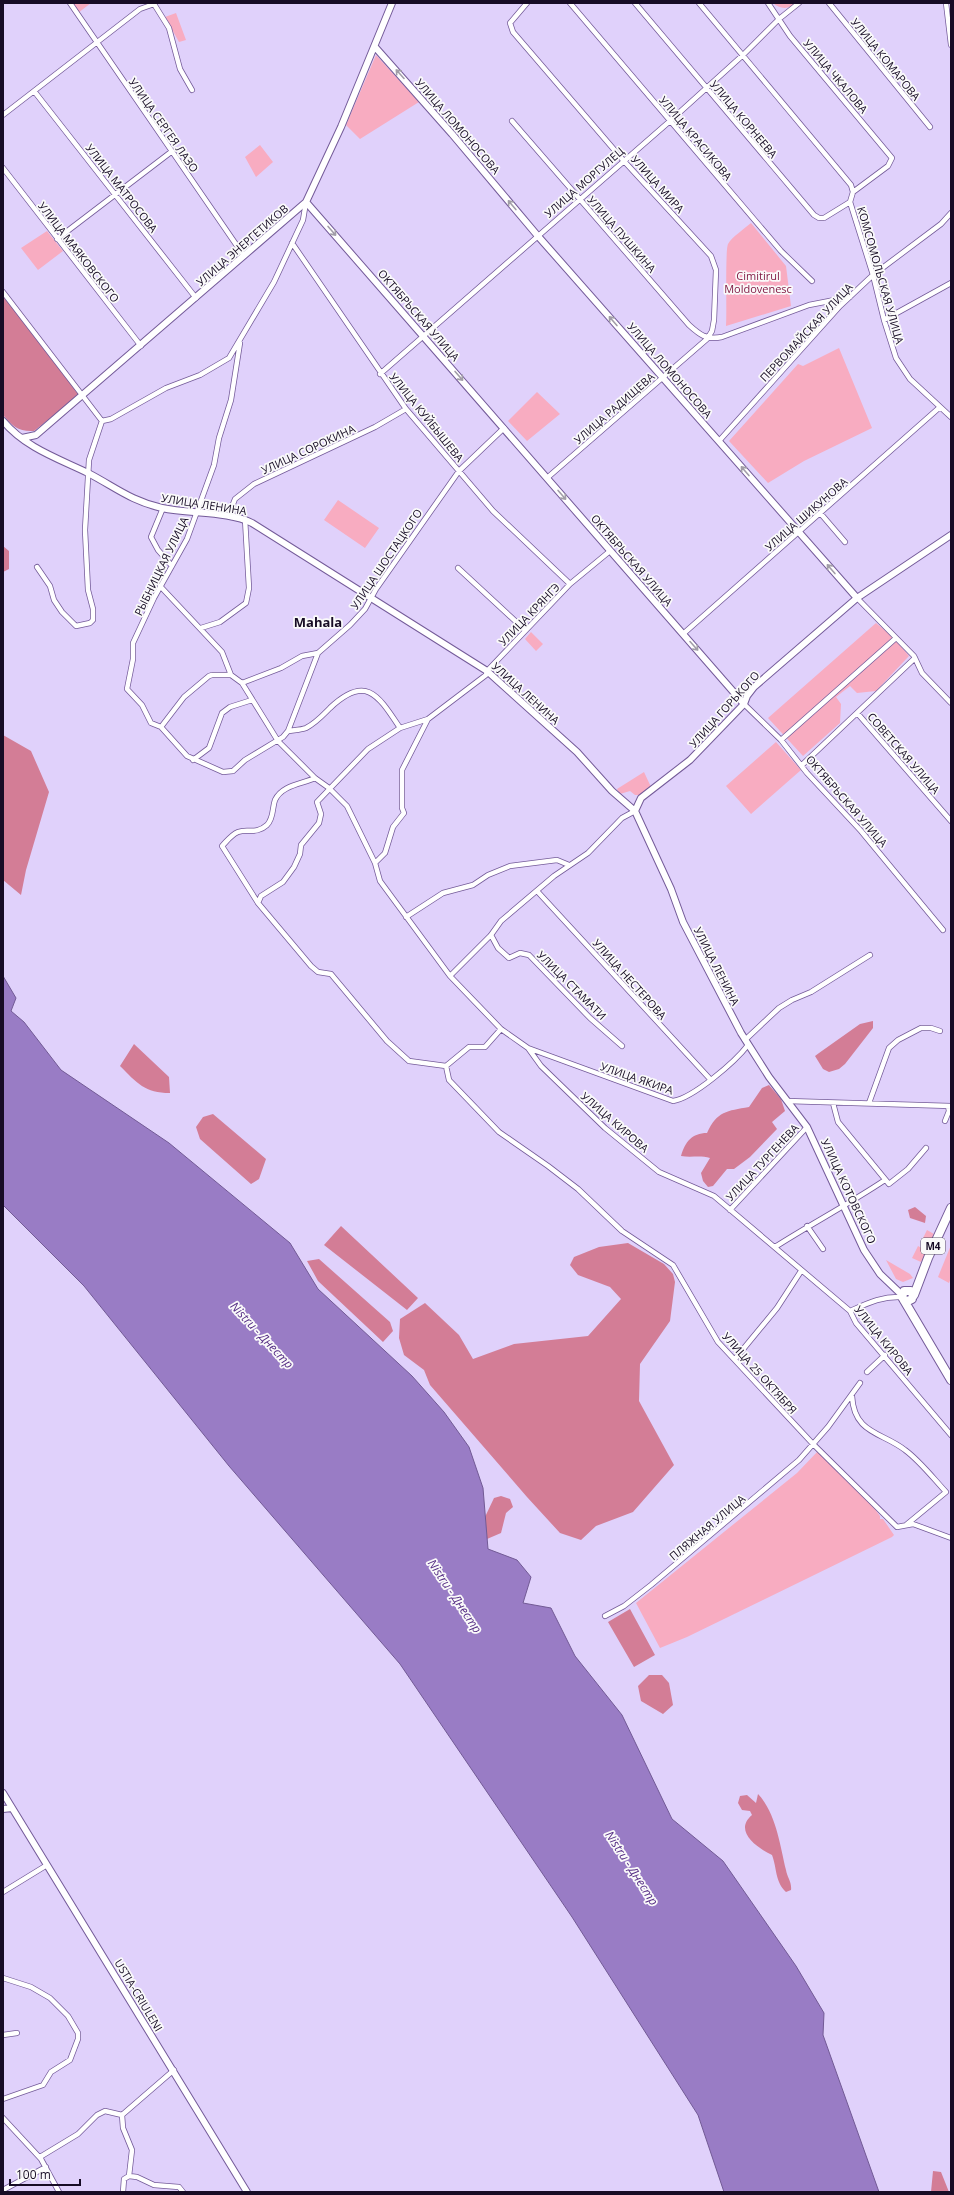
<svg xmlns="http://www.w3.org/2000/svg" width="954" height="2195" viewBox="0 0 954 2195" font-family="'Open Sans',sans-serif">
  <rect width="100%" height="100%" fill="#e0d1fb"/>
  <path fill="#f8acc1" d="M72,3H91L78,13Z
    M773,3H797C789,9 781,10 773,3Z
    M176,13L186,40L179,42L165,17Z
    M376,55L419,102L360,139L346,125Z
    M260,145L273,162L256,177L245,157Z
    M751,223L786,266L791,306L726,326C727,314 725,251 728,244C732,237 744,229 751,223Z
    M47,231L63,251L38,270L21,248Z
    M839,348L872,428L804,461L768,483L729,441L798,364L803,366Z
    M537,392L560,414L527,441L508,421Z
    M338,500L379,528L365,548L324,520Z
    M876,623L893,637L909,656L876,691L857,693L850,686L836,697L841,704L840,723L803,756L768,718Z
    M531,632L543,644L536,651L525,639Z
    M776,742L801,770L751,814L726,786Z
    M644,772L651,787L639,795H635L630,791L620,794L617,789Z
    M927,1230L934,1234L928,1246L921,1242Z
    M951,1245V1278L949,1283L938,1277Z
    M918,1246L927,1251L921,1262L912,1258Z
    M886,1260L910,1274L913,1278L903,1282L896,1279Z
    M818,1451L872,1505L880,1516V1519H883L894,1535L892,1537L687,1637L660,1648L636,1603L797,1473Z"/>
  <path fill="#d37d96" d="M3,296L78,392V396L34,431C19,432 12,426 3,415Z
    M3,546L9,551V569L3,572Z
    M3,735L31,751L49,792L26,870L21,895L3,880Z
    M873,1021V1028L845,1064L839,1069L829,1072L823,1069L815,1056L819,1053L860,1024Z
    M134,1044L169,1077L170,1093C145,1093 137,1083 120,1066Z
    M769,1085L781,1099L785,1111L772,1122L777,1129L750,1157L734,1169H727L713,1186L708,1187L703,1181L701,1173L710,1158C700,1155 691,1158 681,1156C685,1142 692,1133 707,1133C717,1111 727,1111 749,1107L762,1088Z
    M213,1114L266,1159L259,1179L251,1184L200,1139L196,1127L203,1117Z
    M915,1207L926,1216L925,1223L910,1218L908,1210Z
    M341,1226L418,1298L407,1310L324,1245Z
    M628,1243L664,1264L673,1274L675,1282L670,1321L640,1364L639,1401L674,1465L633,1512L596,1526L581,1540L560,1533L527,1497L430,1385L424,1370L404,1355L399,1338L400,1319L425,1303L459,1335L473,1359L514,1344L588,1336L621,1299L610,1287L578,1275L570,1265L574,1257L599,1247Z
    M319,1259L390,1322L393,1331L383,1342L318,1281L307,1261Z
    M501,1496L510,1499L513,1507L506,1513L501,1533L487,1539L485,1517L494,1498Z
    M630,1609L655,1655L634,1667L608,1622Z
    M649,1675H662L669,1683L673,1705L663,1714L641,1701L638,1686Z
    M758,1794C776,1813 780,1845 786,1870C787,1877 792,1882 791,1890L786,1892C775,1882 777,1868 772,1855C757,1848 733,1831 752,1815L750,1811L742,1810L738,1803L740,1796L747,1795L756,1803Z
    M933,2171L941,2172L949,2192H931Z"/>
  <path fill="#997cc5" stroke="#725a95" d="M3,976L16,998L11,1011L24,1022L61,1070L169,1143L290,1243L318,1289L412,1376L444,1412L469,1447L483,1488L488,1549L517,1560L531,1577L523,1603L551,1608L575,1656L622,1715L672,1819L723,1861L796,1966L824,2013L823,2035L879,2192H724L698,2115L572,1917L400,1664L229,1466L84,1286L3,1205Z"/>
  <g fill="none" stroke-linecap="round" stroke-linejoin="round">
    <g stroke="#745b99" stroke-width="6">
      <path id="street" d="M70,3L244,256
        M527,3L510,23L513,32L623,160L711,256L716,270L714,320L712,331L707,339L547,478
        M570,3L781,251L812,281
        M635,3L814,215L819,218H824L850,202
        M699,3L851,185L853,192L850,202L873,275L884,320L896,358L910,379L951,417
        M768,3L790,36L892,158L888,166L853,192
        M829,3L930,127
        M946,3L951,45
        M34,91L196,298
        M3,115L140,9L154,4L169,28L180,69L192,90
        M512,121L689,325C700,335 706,340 722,337L809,305L850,297
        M3,168L141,346
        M57,239L171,152
        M292,243L406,409L493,511L570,584
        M3,292L102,421
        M884,320L951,283
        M380,374L670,121L743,55L779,19L799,3
        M719,441L840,306L873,275L941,224L951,213
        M163,508L151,537L158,550L172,566
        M821,514L845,542
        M232,517L233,504L235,499L254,484L375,427L406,409
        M37,567L50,586L54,600L62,612L76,626L90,623L93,620V609L88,590L85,530L89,460L102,421L111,419L166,388L200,375L229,358L274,282L303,220L306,202
        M458,568L525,630
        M160,586L222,652L231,675L242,683L278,741L315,778L329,788L347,806L375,863L380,881L450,976L501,1029L528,1048L541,1066L605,1128L659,1172L714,1196L850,1311L856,1323L951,1435
        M857,598L914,656L922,673L951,703
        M201,628L220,622L246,603L249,588L245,519
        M683,634L940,407
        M242,683L281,668L302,656L318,653L350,625L365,609L376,589L459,471L504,428
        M744,704L781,740L807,773L861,831L943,930
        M858,714L951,821
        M161,727L151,723L142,705L127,689L133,659V643L154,598L187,539L214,465L219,438L231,400L240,343
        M161,727L187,756L223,772L233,771L245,760L283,737L288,731L318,653
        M161,727L184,697L209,676L212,675H231
        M288,731C294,730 301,730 306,728C316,723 323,715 330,708C366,674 378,695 400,728
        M781,740L896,638
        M193,760L209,748L222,713L230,707L252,700
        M802,765L915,658
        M315,778C302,784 282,785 275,800C272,808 274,818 267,825C256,835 247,828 238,832C231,835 227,841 222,846L258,903L311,966L318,972L331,974L387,1041L409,1061L446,1066
        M375,863L385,853L393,827L404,813L402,808V770L428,719
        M537,891L710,1079
        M258,903L261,896L283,882L294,867L300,854L301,845L319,823L321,814L317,802L368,749L400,728L428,719L486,675L487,671L570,584L610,551
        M406,917L443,893L473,885L488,875L510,866L557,860L569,865
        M491,935L498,948L509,958L520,953L529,955L590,1018L622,1046
        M450,976L491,935L501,921L554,876L588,853L622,818L635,811
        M501,1029L485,1047H469L446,1066L449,1080L499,1132L548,1166L578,1189L622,1231L673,1265L718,1342L813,1444L897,1527L913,1524L951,1538
        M745,1040L779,1008L792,1000L811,992L870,955
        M528,1048L673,1101C693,1098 735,1062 748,1045
        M787,1101L951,1106
        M833,1103L838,1122L889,1184L908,1169L926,1148
        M869,1103L889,1048L898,1040L921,1028H931L940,1031
        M945,1121L949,1111L948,1106
        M730,1210L807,1127
        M807,1226L823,1249
        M775,1247C811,1224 849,1204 885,1180
        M850,1311C868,1303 882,1296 902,1297
        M735,1359L777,1308L801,1271
        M867,1372L885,1355
        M852,1396C854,1434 882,1432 905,1450C920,1461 933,1478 946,1492L906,1525
        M605,1616L624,1606L651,1585L799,1460L828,1427L860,1383
        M3,1892L47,1865
        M3,1978L31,1987L50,1998L68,2016L78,2033V2039L70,2060L51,2072L43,2085L3,2099
        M3,2035L17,2033
        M122,2115L123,2128L132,2150L129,2176
        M3,2118L41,2159L59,2192
        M40,2157L78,2134L97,2115L105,2111L122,2115L174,2070
        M3,2190L46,2167
        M123,2192L124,2179L129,2176L137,2177L154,2185L179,2187L183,2192"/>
    </g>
    <g stroke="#745b99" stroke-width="8">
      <path id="secondary" d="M375,47L452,134L537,235L857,598
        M306,202L744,704
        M3,421C26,448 57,458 88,473C115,487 131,501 162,508C189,514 229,511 252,523L487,671L577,752L612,791L635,811L671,889L683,922L741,1033L769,1077L807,1127L864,1250L880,1274L902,1295
        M22,438L36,435L306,202L341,127L392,3
        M635,811L641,798L690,760L744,704L747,696L754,687L857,598L951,535
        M3,1793L247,2192
        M3,1809L12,1808"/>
    </g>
    <g stroke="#745b99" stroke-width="10">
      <path id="highway" d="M914,1295L928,1258L951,1208
        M904,1300L908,1301L912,1299L913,1294L911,1291H904L902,1297L951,1380"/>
    </g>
    <use href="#street" stroke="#fff" stroke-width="4.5"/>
    <use href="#secondary" stroke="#fff" stroke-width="6"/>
    <use href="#highway" stroke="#fff" stroke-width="8"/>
  </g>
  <defs><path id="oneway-shaft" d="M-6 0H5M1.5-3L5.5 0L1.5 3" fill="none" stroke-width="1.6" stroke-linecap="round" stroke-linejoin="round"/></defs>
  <g stroke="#a29ea8">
    <use href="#oneway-shaft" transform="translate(400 74) rotate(-132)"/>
    <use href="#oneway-shaft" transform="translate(512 205) rotate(-130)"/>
    <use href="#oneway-shaft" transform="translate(332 231) rotate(49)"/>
    <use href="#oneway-shaft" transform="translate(613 321) rotate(-131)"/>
    <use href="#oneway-shaft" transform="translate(459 376) rotate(49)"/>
    <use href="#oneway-shaft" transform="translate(745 471) rotate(-131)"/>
    <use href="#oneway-shaft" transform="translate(562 495) rotate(49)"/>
    <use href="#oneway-shaft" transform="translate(831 569) rotate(-131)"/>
    <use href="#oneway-shaft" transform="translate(694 646) rotate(48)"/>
  </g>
  <g text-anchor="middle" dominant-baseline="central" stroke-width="3.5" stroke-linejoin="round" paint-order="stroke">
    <rect fill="#fafafa" stroke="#5b5365" stroke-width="1" x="921" y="1238" width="24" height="16" rx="3"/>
    <g font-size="10" font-weight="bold" fill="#170c25">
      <text x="933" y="1246">M4</text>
    </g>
    <g font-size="11" fill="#170c25" stroke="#fafafa">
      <text transform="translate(886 59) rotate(51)">УЛИЦА КОМАРОВА</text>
      <text transform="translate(836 76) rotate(50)">УЛИЦА ЧКАЛОВА</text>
      <text transform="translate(744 119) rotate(50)">УЛИЦА КОРНЕЕВА</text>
      <text transform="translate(164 125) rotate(55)">УЛИЦА СЕРГЕЯ ЛАЗО</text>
      <text transform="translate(458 126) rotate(49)">УЛИЦА ЛОМОНОСОВА</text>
      <text transform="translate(696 138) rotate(50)">УЛИЦА КРАСИКОВА</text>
      <text transform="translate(584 182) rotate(-41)">УЛИЦА МОРГУЛЕЦ</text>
      <text transform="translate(658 184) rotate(48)">УЛИЦА МИРА</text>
      <text transform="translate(122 188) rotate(52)">УЛИЦА МАТРОСОВА</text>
      <text transform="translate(622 234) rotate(49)">УЛИЦА ПУШКИНА</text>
      <text transform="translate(242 245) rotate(-41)">УЛИЦА ЭНЕРГЕТИКОВ</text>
      <text transform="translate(79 252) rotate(52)">УЛИЦА МАЯКОВСКОГО</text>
      <text transform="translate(881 275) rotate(74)">КОМСОМОЛЬСКАЯ УЛИЦА</text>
      <text transform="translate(419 315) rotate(49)">ОКТЯБРЬСКАЯ УЛИЦА</text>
      <text transform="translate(806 332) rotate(-47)">ПЕРВОМАЙСКАЯ УЛИЦА</text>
      <text transform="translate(670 370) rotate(49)">УЛИЦА ЛОМОНОСОВА</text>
      <text transform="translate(614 408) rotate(-41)">УЛИЦА РАДИЩЕВА</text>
      <text transform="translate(427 417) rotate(51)">УЛИЦА КУЙБЫШЕВА</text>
      <text transform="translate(308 449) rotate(-25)">УЛИЦА СОРОКИНА</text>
      <text transform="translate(204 504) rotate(9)">УЛИЦА ЛЕНИНА</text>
      <text transform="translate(806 514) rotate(-41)">УЛИЦА ШИКУНОВА</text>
      <text transform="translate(386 559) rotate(-56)">УЛИЦА ШОСТАЦКОГО</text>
      <text transform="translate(632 560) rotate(49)">ОКТЯБРЬСКАЯ УЛИЦА</text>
      <text transform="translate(161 566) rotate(-64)">РЫБНИЦКАЯ УЛИЦА</text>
      <text transform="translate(529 614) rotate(-46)">УЛИЦА КРЯНГЭ</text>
      <text transform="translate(526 693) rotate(42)">УЛИЦА ЛЕНИНА</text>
      <text transform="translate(724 709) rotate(-48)">УЛИЦА ГОРЬКОГО</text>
      <text transform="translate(904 753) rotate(49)">СОВЕТСКАЯ УЛИЦА</text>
      <text transform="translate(847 801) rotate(49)">ОКТЯБРЬСКАЯ УЛИЦА</text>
      <text transform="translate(717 966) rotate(63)">УЛИЦА ЛЕНИНА</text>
      <text transform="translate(630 979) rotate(48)">УЛИЦА НЕСТЕРОВА</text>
      <text transform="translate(572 985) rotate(45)">УЛИЦА СТАМАТИ</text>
      <text transform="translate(637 1078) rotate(19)">УЛИЦА ЯКИРА</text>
      <text transform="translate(615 1122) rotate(41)">УЛИЦА КИРОВА</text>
      <text transform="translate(762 1162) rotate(-47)">УЛИЦА ТУРГЕНЕВА</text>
      <text transform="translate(849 1191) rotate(65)">УЛИЦА КОТОВСКОГО</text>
      <text transform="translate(884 1340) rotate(51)">УЛИЦА КИРОВА</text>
      <text transform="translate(760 1373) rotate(48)">УЛИЦА 25 ОКТЯБРЯ</text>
      <text transform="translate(707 1527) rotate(-40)">ПЛЯЖНАЯ УЛИЦА</text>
      <text transform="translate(139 1995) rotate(59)">USTIA-CRIULENI</text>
    </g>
    <g font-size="11" fill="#831d46" stroke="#fafafa">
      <text x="758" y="275">Cimitirul<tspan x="758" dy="13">Moldovenesc</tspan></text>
    </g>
    <g font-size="12" font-style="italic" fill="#562e85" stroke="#fafafa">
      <text transform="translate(262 1335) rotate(47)">Nistru - Днестр</text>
      <text transform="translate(455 1596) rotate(56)">Nistru - Днестр</text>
      <text transform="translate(632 1868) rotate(57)">Nistru - Днестр</text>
    </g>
    <g font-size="13" font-weight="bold" fill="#170c25" stroke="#fafafa">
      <text x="318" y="622">Mahala</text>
    </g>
  </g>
  <rect width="954" height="2195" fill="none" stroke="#170c25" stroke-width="8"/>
  <path d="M10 2179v6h70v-6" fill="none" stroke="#170c25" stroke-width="2"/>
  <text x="16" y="2179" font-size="12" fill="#170c25" stroke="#fafafa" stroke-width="3" paint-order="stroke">100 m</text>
</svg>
